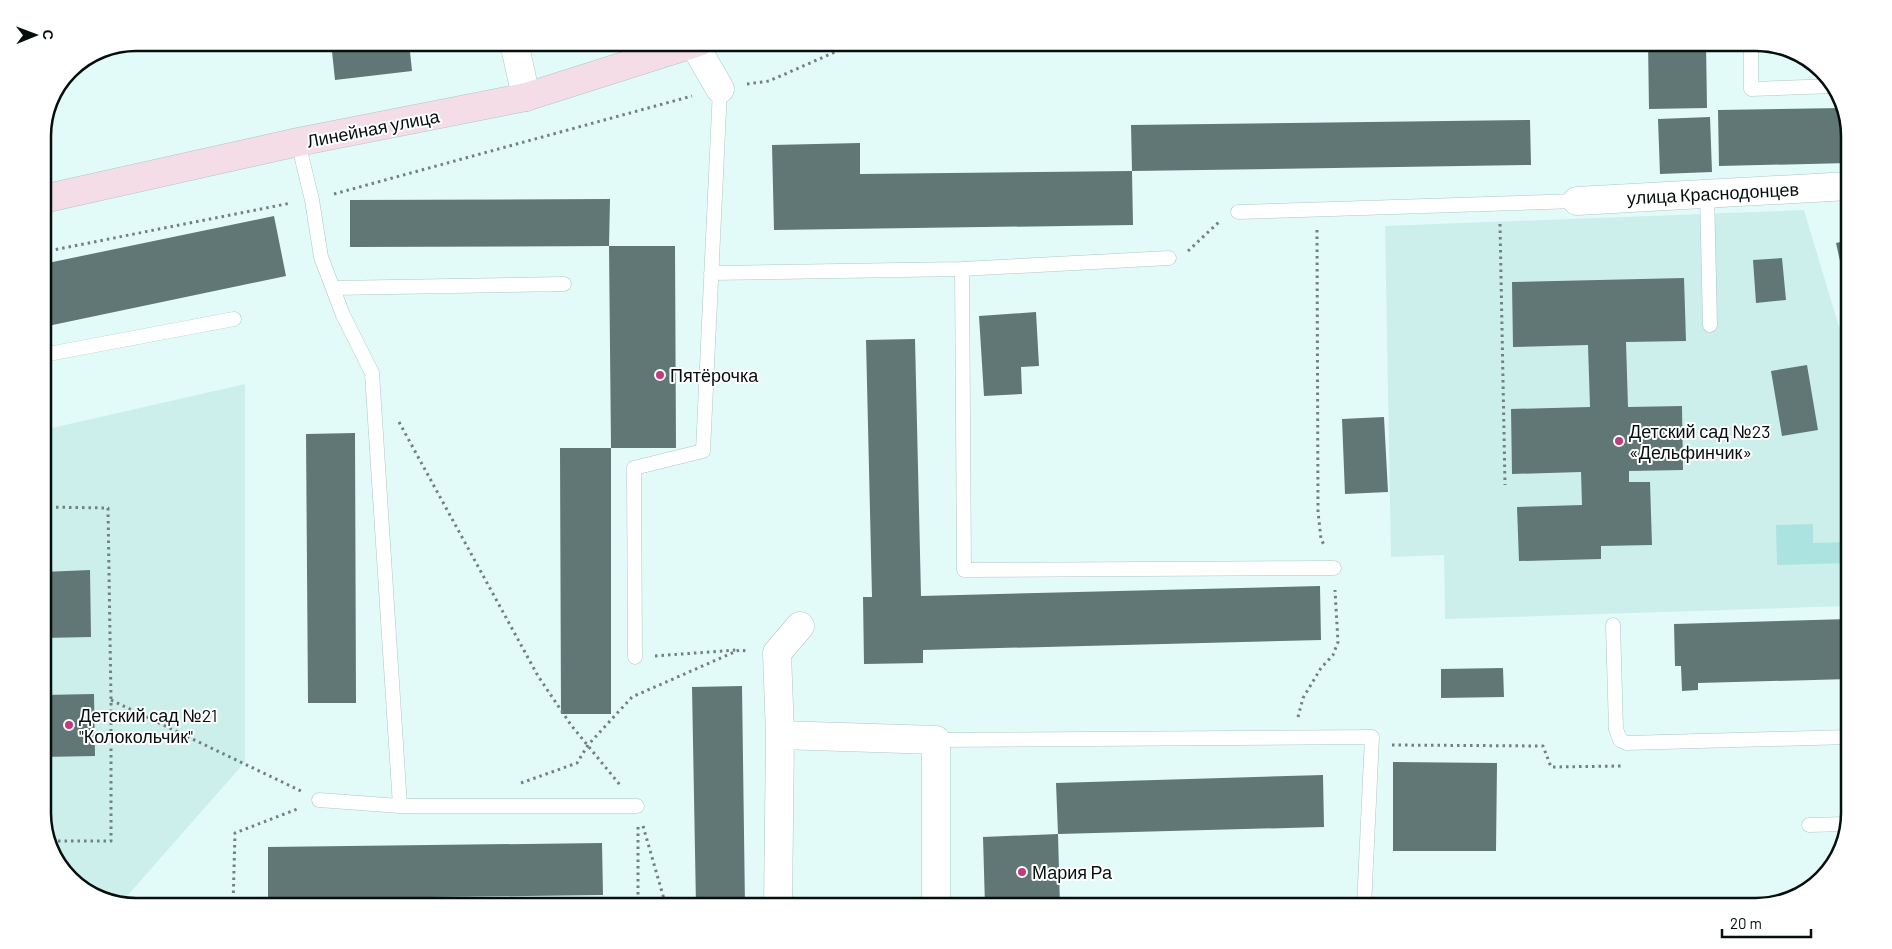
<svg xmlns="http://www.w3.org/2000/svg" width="1892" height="949" viewBox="0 0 1892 949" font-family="Barlow,sans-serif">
  <rect width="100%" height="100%" fill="#e2fbf9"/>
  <path fill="#cdefec" d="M1804,210L1839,327L1849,324V606L1445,619L1444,555L1391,557L1385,226Z
    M245,384V762L121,903L95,897L58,865L43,819V430Z"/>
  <path fill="#aae3df" d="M1849,523V563L1777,565L1776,525L1813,524V543L1849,542Z"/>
  <path fill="#607775" d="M331,42H409L412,71L335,80Z
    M1648,42H1706L1707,108L1649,109Z
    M1842,108L1849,130V163L1719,166L1718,110Z
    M1710,117L1712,172L1660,174L1658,119Z
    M1530,120L1531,165L1132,171L1131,125Z
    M860,143V174L1132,171L1133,225L774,230L772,145Z
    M610,199L609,246L350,247V200Z
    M274,216L286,276L43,327V264Z
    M1849,240V278L1844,279L1836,243Z
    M609,246H675L676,448H611Z
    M1782,258L1786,300L1756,303L1753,260Z
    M1684,278L1686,341L1626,342L1628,407L1682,406L1683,470L1629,471V482H1650L1652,545L1601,546V559L1519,561L1517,507L1582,505L1581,472L1512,474L1511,409L1590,407L1588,345L1513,347L1512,282Z
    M1036,312L1039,366L1021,367L1022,394L984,396L979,316Z
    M915,339L921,596L1320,586L1321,640L923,650V663L864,664L863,597H872L866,340Z
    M1807,365L1818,430L1782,436L1771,371Z
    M1384,417L1388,492L1345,494L1342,419Z
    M355,433L356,703H308L306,434Z
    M560,448H611V714H561Z
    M90,570L91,637L43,638V572Z
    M1849,619V679L1698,683V690L1682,691L1681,666H1675L1674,624Z
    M1503,668L1504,697L1441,698V669Z
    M742,686L745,906H696L692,687Z
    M94,694L95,756L43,757V695Z
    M1393,762L1497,763L1496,851H1393Z
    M1323,775L1324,827L1058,834L1056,783Z
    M1058,834L1060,906H985L983,837Z
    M602,843L603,895L268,899V847Z"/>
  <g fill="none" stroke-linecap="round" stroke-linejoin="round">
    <g stroke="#aec7c5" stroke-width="15">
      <path id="lane" d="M1751,42V89L1834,86
        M298,142L312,200L321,257L343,315L372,373L400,806
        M1707,193L1710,325
        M1238,212L1577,201
        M962,269L964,570L1334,568
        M711,273L962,269L1169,258
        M333,288L564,284
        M43,355L234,319
        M1613,625L1616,729L1620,740L1627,743L1849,737
        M635,657L634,468L703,451L720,89
        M936,740L1372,737L1364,906
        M319,800L400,806H637
        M1809,825L1847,824
        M1812,885H1813"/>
    </g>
    <g stroke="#aec7c5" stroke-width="29">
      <path id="street" d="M514,42L526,97
        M694,44L720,89
        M1577,201L1849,186
        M780,735L777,653L800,626
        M778,906L780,735L936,740V906"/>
    </g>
    <g stroke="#aec7c5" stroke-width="29">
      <path id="secondary" d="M43,199L298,142L526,97L699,42"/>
    </g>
    <path stroke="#718180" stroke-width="3" stroke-dasharray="2.5 4" stroke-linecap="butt" d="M747,84L769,81L858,42
      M334,194L692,96
      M1500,224L1505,485
      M1317,230L1318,512L1321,539L1324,545
      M1188,251L1220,221
      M43,252L291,203
      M399,422L538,676L571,725L620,785
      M43,507L108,508L111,700V841H50
      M655,656L736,650
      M111,700L301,791
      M1298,717L1303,698L1321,668L1333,655L1338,642L1335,590
      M1392,745L1543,746L1551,767L1621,766
      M521,783L577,763L588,745L632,697L739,650L748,651
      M643,826L666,906
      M638,827V906
      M233,906L235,833L300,808"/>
    <use href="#lane" stroke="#fff" stroke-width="14"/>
    <use href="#street" stroke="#fff" stroke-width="28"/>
    <use href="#secondary" stroke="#f4dde7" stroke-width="28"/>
  </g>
  <g fill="#c03b7f" stroke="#fff" stroke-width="2">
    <circle cx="660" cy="375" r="5"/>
    <circle cx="1619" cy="441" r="5"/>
    <circle cx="69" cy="725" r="5"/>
    <circle cx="1022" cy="872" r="5"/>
  </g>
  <g text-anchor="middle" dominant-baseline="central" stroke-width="4" stroke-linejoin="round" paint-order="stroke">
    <g font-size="18" fill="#060e0e" stroke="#fff">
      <text transform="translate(373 128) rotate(-11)">Линейная улица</text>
      <text transform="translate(1713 193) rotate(-3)">улица Краснодонцев</text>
    </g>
    <g font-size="18" fill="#060e0e" stroke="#fff" text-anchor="start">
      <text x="670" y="375">Пятёрочка</text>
      <text x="1629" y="431">Детский сад №23<tspan x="1629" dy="21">«Дельфинчик»</tspan></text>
      <text x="79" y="715">Детский сад №21<tspan x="79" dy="21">"Колокольчик"</tspan></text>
      <text x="1032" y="872">Мария Ра</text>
    </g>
  </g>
  <path d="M0 0H1892V949H0ZM136 51H1756A85 85 0 0 1 1841 136V813A85 85 0 0 1 1756 898H136A85 85 0 0 1 51 813V136A85 85 0 0 1 136 51Z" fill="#fff" fill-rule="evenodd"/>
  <path fill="none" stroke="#060e0e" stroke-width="2.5" d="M136 51H1756A85 85 0 0 1 1841 136V813A85 85 0 0 1 1756 898H136A85 85 0 0 1 51 813V136A85 85 0 0 1 136 51Z"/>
  <g transform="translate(35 35) rotate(89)" stroke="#ffffff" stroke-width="4" paint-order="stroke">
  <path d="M0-4L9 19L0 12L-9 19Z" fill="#060e0e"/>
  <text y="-8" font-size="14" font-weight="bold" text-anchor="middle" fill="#060e0e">С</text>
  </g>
  <path d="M1722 929v8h89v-8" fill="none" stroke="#060e0e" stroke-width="2.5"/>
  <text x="1730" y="929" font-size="15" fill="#060e0e" stroke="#ffffff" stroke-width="4" paint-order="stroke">20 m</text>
</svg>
